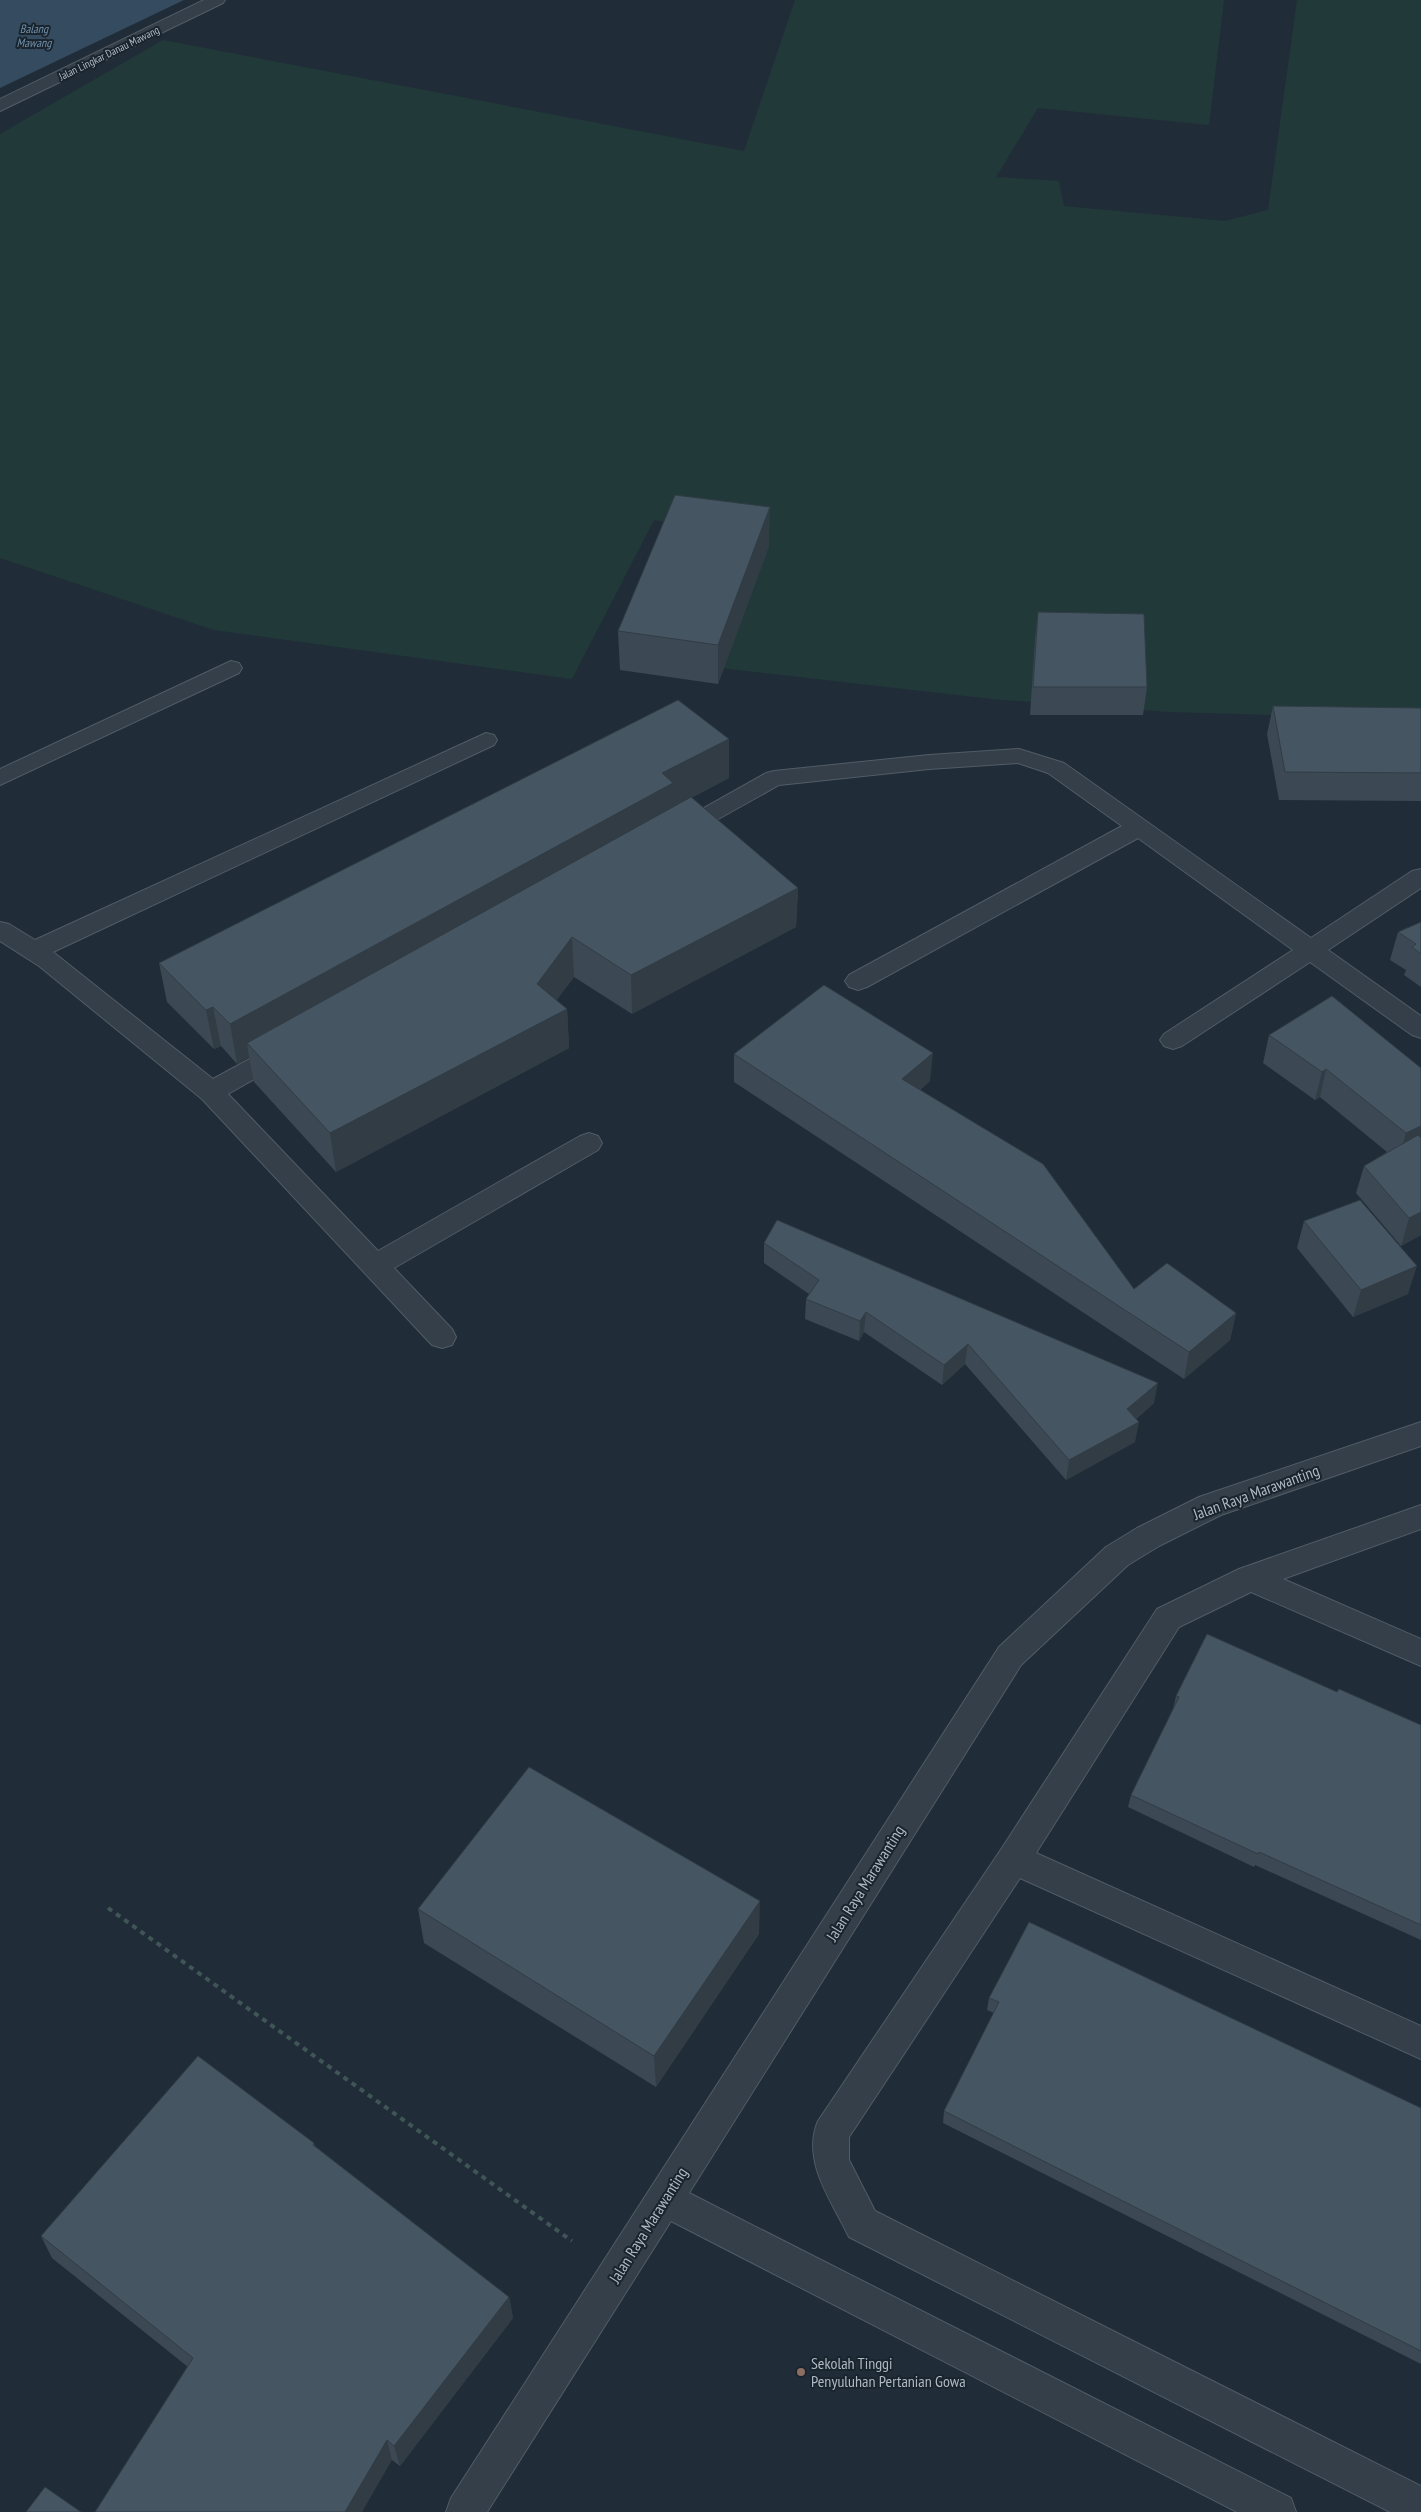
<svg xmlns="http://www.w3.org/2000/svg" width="1421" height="2512" viewBox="0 0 1421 2512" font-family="'PT Sans Narrow',sans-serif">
  <rect width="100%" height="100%" fill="#202d38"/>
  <path fill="#223939" d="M795,0H1224L1209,125L1038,108L996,177L1059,181L1064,206L1225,221L1268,210L1297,0H1421V716L1406,719L1170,712L992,699L704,666L757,537L654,520L572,679L214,630L0,558V134L163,40L744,151Z"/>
  <path fill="#344b60" d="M0,0H184L0,88Z"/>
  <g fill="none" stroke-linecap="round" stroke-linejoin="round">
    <g stroke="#515c66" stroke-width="2">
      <path id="minor" d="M204,0H225L223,3L0,111V99Z
        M231,661L239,663L242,668L239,673L0,785V769Z
        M486,733L494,735L497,740L494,745L53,952L213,1079L275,1045L284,1042L293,1045L297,1051L293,1057L228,1094L378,1251L580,1136L589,1133L598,1136L602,1143L598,1150L394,1268L452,1329L456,1337L452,1345L442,1348L432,1345L202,1099L39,966L0,941V922L9,924L35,940Z
        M1019,749L1064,763L1311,938L1412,871L1421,869V888L1328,950L1421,1016V1038L1412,1035L1310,962L1182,1046L1173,1049L1164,1046L1160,1040L1164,1034L1293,950L1138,838L867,987L858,990L849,987L845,981L849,975L1122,826L1048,773L1018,763L929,769L779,785L686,837L678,840L670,837L666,832L670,827L766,773L774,771L929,755Z
        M1421,1422V1446L1221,1515L1159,1546L1128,1565L1021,1665L689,2193L1291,2498L1296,2512H1237L671,2221L487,2512H446L451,2498L999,1647L1106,1547L1137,1528L1199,1497Z
        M1421,1505V1529L1283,1579L1421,1639V1666L1251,1592L1179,1627L1036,1853L1421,2026V2059L1020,1878L849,2137V2160L875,2211L1421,2486V2512H1390L849,2237C832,2201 801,2161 818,2121L1002,1848L1157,1609L1239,1569Z"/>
    </g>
    <path stroke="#405656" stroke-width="4" stroke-dasharray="5 5" stroke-linecap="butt" d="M108,1908L572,2241"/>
    <use href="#minor" fill="#343f49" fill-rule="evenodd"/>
  </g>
  <path fill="#3c4954" d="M769,546L718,684L620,670L618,631Z
    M1038,612L1147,687L1143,715H1030L1035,639Z
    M1273,706L1421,708V801L1279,800L1267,734Z
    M729,778L691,798L798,888L796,927L632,1014L574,977L556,1000L567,1009L569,1048L336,1172L254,1082L249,1057L237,1064L221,1046L214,1049L167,1002L159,963Z
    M1421,922V987L1404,975L1406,970L1390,960L1398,932Z
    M1269,1035L1421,1068V1235L1401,1246L1356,1193L1364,1166L1387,1152L1320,1097L1315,1100L1263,1063Z
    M734,1054L930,1081L920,1090L1134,1289L1236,1313L1230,1340L1184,1379L734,1082Z
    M1304,1221L1408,1294L1353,1317L1297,1248Z
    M764,1243L1154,1403L1136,1419L1135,1442L1066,1480L965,1364L942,1385L864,1332L859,1341L805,1319L806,1299L809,1294L764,1263Z
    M1337,1692L1421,1725V1940L1255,1865L1254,1867L1128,1807L1131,1795L1173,1709L1176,1696Z
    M418,1909L759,1934L656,2087L424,1943Z
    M989,1998L1421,2108V2364L943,2123L944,2111L994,2013L987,2010Z
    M314,2143L315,2146L509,2297L513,2318L400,2466L392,2460L188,2367L52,2258L41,2236Z"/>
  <path fill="#313c45" d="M770,507L769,546L718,684V645Z
    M729,739V778L674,807L247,1043L249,1057L237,1064L230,1024L662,773Z
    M798,888L796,927L632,1014L631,975Z
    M572,937L574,977L540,1023L567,1009L569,1048L336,1172L330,1133Z
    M213,1007L221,1046L214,1049L206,1010Z
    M933,1053L930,1081L900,1106L902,1079Z
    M1326,1069L1320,1097L1315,1100L1322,1072Z
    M1421,1126V1149L1398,1161L1406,1133Z
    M1421,1212V1235L1401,1246L1409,1218Z
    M1417,1266L1408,1294L1353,1317L1361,1290Z
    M866,1312L864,1332L859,1341L860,1321Z
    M1236,1313L1230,1340L1184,1379L1189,1352Z
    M968,1344L965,1364L942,1385L944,1365Z
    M1158,1383L1154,1403L1123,1429L1127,1409Z
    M1139,1422L1135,1442L1066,1480L1069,1460Z
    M760,1901L759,1934L656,2087L654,2056Z
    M509,2297L513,2318L400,2466L394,2446Z
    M387,2440L392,2460L362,2512H345Z"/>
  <path fill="#465562" stroke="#313c45" d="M675,495L770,507L718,645L618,631Z
    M1038,612L1144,614L1147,687H1033Z
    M678,700L729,739L662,773L673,783L230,1024L213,1007L206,1010L159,963Z
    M1273,706L1421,708V773L1285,772Z
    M691,797L798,888L631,975L572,937L537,984L567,1009L330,1133L247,1043Z
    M1421,922V954L1412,947L1416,944L1398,932Z
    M824,985L933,1053L902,1079L1043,1164L1134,1289L1167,1263L1236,1313L1189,1352L734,1054Z
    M1332,996L1421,1068V1126L1406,1133L1326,1069L1322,1072L1269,1035Z
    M1418,1135L1421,1138V1212L1409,1218L1364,1166Z
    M1360,1200L1417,1266L1361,1290L1304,1221Z
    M777,1220L1158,1383L1127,1409L1139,1422L1069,1460L968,1344L944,1365L866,1312L860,1321L806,1299L819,1280L764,1243Z
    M1207,1634L1337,1692L1339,1689L1421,1725V1925L1259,1852L1258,1854L1131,1795L1179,1697L1176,1696Z
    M529,1767L760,1901L654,2056L418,1909Z
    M1029,1922L1421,2108V2351L944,2111L999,2002L989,1998Z
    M198,2056L314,2143L313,2145L509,2297L394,2446L387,2440L345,2512H95L193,2358L41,2236Z
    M45,2487L81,2512H26Z"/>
  <circle fill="#8d6e63" stroke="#19242d" stroke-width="2" cx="801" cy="2372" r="5"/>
  <g text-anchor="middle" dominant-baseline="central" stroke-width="4" stroke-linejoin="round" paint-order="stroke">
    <g font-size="11" fill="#aeb9c5" stroke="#19242d">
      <text transform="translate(109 53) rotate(-26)">Jalan Lingkar Danau Mawang</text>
    </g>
    <g font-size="12" font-style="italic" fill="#6f8eaa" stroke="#19242d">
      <text x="34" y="28">Balang<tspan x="34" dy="14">Mawang</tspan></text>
    </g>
    <g font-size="16" fill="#aeb9c5" stroke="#19242d">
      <text transform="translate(1256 1492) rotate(-20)">Jalan Raya Marawanting</text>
      <text transform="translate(865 1883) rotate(-58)">Jalan Raya Marawanting</text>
      <text transform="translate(648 2225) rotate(-58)">Jalan Raya Marawanting</text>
    </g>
    <g font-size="16" fill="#aeb9c5" stroke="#19242d" text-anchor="start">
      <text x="811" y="2363">Sekolah Tinggi<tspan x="811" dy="18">Penyuluhan Pertanian Gowa</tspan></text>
    </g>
  </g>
</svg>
